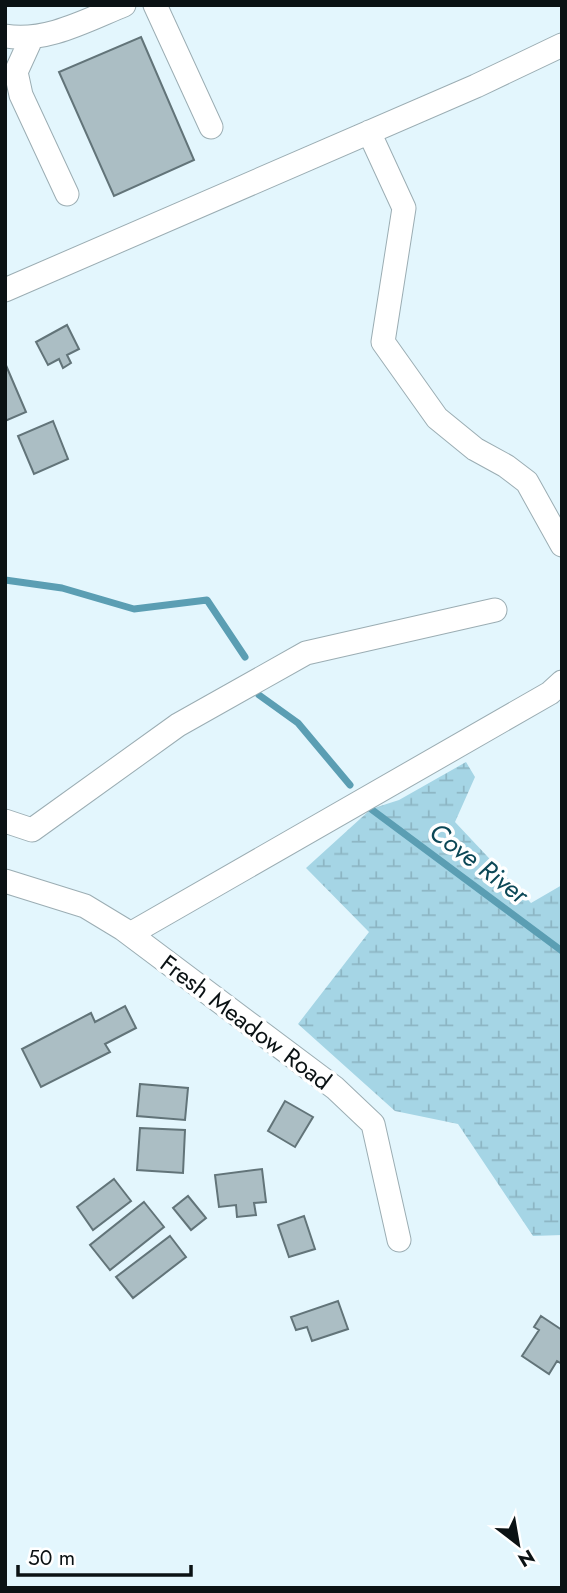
<svg xmlns="http://www.w3.org/2000/svg" width="567" height="1593" viewBox="0 0 567 1593" font-family="Jost,sans-serif">
  <defs>
    <pattern id="wetland-marsh" width="20" height="14" patternUnits="userSpaceOnUse" patternTransform="scale(1.75)"><rect width="20" height="14" fill="#a5d5e5"/><path d="M1 5h8M5 5V1M11 12h8M15 12V8" fill="none" stroke="#8db6c4"/></pattern>
  </defs>
  <rect width="100%" height="100%" fill="#e3f6fd"/>
  <path fill="url(#wetland-marsh)" d="M466,762L475,777L455,822L531,903L562,885V1235L533,1236L458,1124L395,1111L298,1024L369,932L306,868L371,809L399,800Z"/>
  <g fill="none" stroke-linecap="round" stroke-linejoin="round">
    <path stroke="#5b9eb3" stroke-width="7" d="M5,580L62,588L134,609L207,600L245,657
      M259,695L298,723L350,785
      M371,809L562,951"/>
  </g>
  <path fill="#abbec4" stroke="#627479" stroke-width="2" d="M141,37L194,160L114,196L59,72Z
    M67,325L79,349L67,355L71,363L63,368L59,359L48,365L36,342Z
    M5,363L26,412L5,421Z
    M53,421L68,459L34,474L18,436Z
    M125,1006L136,1028L105,1044L110,1052L41,1087L22,1049L91,1013L95,1022Z
    M140,1084L188,1088L185,1120L137,1116Z
    M285,1101L313,1117L295,1147L268,1131Z
    M140,1128L185,1130L183,1173L137,1170Z
    M262,1169L266,1202L254,1203L256,1215L237,1217L236,1205L219,1207L215,1175Z
    M114,1179L131,1201L93,1230L77,1207Z
    M188,1196L206,1218L191,1230L173,1208Z
    M144,1202L164,1227L110,1270L90,1245Z
    M304,1216L315,1249L289,1257L278,1225Z
    M170,1236L186,1257L133,1298L116,1277Z
    M338,1301L348,1329L312,1341L307,1327L296,1330L291,1317Z
    M541,1316L562,1330V1364L557,1361L549,1374L522,1356L539,1330L534,1327Z"/>
  <g fill="none" stroke-linecap="round" stroke-linejoin="round">
    <g stroke="#9badb3" stroke-width="25">
      <path id="minor" d="M155,5L211,127
        M5,36C46,43 87,20 124,5
        M32,37L16,72L21,95L67,194
        M369,132L404,208L383,342L437,418L475,449L506,466L527,482L562,545
        M5,290L476,86L562,45
        M5,821L32,830L178,725L306,653L495,610
        M5,881L85,906L123,929L335,1088L373,1124L399,1240
        M130,934L550,693L562,682"/>
    </g>
    <use href="#minor" stroke="#fff" stroke-width="23"/>
  </g>
  <g text-anchor="middle" dominant-baseline="central" stroke-width="7" stroke-linejoin="round" paint-order="stroke">
    <g font-size="24" fill="#0b1214" stroke="#fff">
      <text transform="translate(246 1022) rotate(37)">Fresh Meadow Road</text>
    </g>
    <g font-size="26" font-style="italic" fill="#0c4857" stroke="#fff">
      <text transform="translate(479 863) rotate(37)">Cove River</text>
    </g>
  </g>
  <rect width="567" height="1593" fill="none" stroke="#0b1214" stroke-width="14"/>
  <g transform="translate(518 1544) rotate(149)" stroke="#ffffff" stroke-width="5" paint-order="stroke">
  <path d="M0-5L12 26L0 18L-12 26Z" fill="#0b1214"/>
  <text y="-10" font-size="19" font-weight="bold" text-anchor="middle" fill="#0b1214">N</text>
  </g>
  <path d="M18 1565v10h173v-10" fill="none" stroke="#0b1214" stroke-width="3.5"/>
  <text x="28" y="1565" font-size="21" fill="#0b1214" stroke="#ffffff" stroke-width="5" paint-order="stroke">50 m</text>
</svg>
